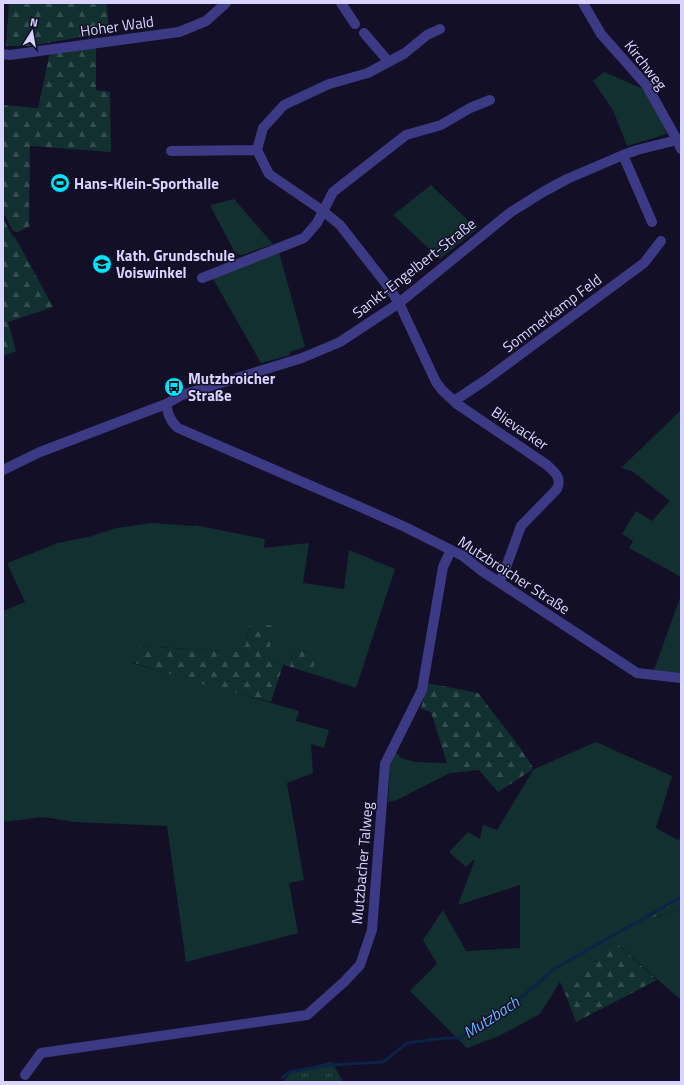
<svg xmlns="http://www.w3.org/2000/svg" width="684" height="1085" viewBox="0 0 684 1085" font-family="'Titillium Web',sans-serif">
  <defs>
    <pattern id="forest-firs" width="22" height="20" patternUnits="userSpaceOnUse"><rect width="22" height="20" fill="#12302f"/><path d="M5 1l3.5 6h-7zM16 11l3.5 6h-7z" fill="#344d4e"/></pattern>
    <pattern id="park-tufts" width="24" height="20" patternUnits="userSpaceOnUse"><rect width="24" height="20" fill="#12302f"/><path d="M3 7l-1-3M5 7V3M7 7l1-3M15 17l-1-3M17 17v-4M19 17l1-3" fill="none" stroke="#344d4e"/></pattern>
  </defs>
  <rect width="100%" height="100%" fill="#130f26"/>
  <path fill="#12302f" d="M604,72L648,91L667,134L627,146L613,110L593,81Z
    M431,185L477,229L440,259L393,215Z
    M234,199L273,244L242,255L238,254L234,251L210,205Z
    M279,252L305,347L289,352L290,355L261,363L212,277Z
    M681,410V577L629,548L633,541L622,534L636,511L652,521L670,501L632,471L621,468Z
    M152,523L194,526V525L265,539L264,548L309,543L303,583L344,589L349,550L395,569L356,688L313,674L315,654L293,648L290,667L267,660L250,621L244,652L139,646L132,663L299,711L296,721L329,730L324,748L311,744L313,773L287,783L304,880L289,883L298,933L186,962L167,826L74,822L43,817L3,822V611L25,602L7,563L58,543L92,536L116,528Z
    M681,595V673L654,670Z
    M596,742L672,776L656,828L678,840L681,837V898L662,909L653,918L681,909V1000L615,942L578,969L582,978L565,993L560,982L540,1014L499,1036L467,1048L410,991L437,964L423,940L443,910L466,951L520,948V885L458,905L475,859L466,867L449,852L468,832L480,839L483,825L497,830L534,769Z
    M395,751L401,758L415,762L447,763L450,773L397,800L388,802L390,767Z"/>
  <path fill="url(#forest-firs)" d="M9,3H105L107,6L109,32L30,46H6Z
    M96,46V90L110,92L111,152L30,146L29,225L30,226L18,232L13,231L3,212V105L38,108L50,52Z
    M3,218L13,237H15L53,307L8,322L16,351L3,356Z
    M250,621L273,626L268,660L283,665L271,702L216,688L131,662L139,646L244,652Z
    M293,648L315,654L313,674L290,667Z
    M427,683L478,693L518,745L532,766V770L498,792L479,770L450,773L431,712L421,709Z
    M681,898V909L651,918L662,909Z
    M615,942L657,980L576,1022L565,993L582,978L577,969Z"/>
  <path fill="url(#park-tufts)" d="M332,1062L343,1082H283L292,1071Z"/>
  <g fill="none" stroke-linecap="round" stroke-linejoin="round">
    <path stroke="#0c2248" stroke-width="3" d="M282,1078L289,1072L330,1065L383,1062L407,1043L445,1038H460L481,1023L514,1004L554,969L681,897"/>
    <path stroke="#3d3a85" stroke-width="10" d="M341,3L355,24
      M583,3L601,34L647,86L677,140L681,149
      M440,29L427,35L405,53L368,73L329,84L284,105L263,128L257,150L269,174L323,211L340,225L390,289L399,303L436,382L442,390L457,404L547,465C555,472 562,478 557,489L521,526L503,575L499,582
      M364,33L388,61
      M3,54L10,55L179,32L206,21L226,3
      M171,151L257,150
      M623,155L652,222
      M202,278L304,238L317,223L333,192L406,135L441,125L470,108L490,100
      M454,401L487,379L644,263L661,241
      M166,404C168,414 170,421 178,428L358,506L405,527L463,556L482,571L637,673L681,678
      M3,470L40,452L166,404L182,395L302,358L340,342L399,303L511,212L543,192L567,179L623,155L637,150L681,139
      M25,1075L41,1053L307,1015L344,982L360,965L372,930L385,764L422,690L443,567L451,550"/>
  </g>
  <defs>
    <g id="stadium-disc" transform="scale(1)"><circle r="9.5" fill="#00e5ff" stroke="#130f26"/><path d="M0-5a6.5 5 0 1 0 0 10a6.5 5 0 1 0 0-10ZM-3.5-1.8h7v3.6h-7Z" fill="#111"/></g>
    <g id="school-disc" transform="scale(1)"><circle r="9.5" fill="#00e5ff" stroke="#130f26"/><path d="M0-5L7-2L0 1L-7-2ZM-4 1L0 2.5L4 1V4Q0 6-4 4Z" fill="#111"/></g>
    <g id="bus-disc" transform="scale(1)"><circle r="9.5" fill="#00e5ff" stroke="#130f26"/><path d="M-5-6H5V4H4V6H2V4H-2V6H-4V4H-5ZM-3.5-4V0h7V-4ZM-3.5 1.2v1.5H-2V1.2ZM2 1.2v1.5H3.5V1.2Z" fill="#111"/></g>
  </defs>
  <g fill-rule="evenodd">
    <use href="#stadium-disc" x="60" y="183"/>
    <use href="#school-disc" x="102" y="264"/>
    <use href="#bus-disc" x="174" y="387"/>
  </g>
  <g text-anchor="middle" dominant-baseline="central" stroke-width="3" stroke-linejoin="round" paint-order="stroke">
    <g font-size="15" fill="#d9d4ff" stroke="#130f26">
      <text transform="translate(117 26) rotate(-8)">Hoher Wald</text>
      <text transform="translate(646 65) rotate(52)">Kirchweg</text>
      <text transform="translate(414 268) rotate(-38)">Sankt-Engelbert-Straße</text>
      <text transform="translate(552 313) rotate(-37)">Sommerkamp Feld</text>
      <text transform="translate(520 428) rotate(34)">Blievacker</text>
      <text transform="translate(514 575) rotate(33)">Mutzbroicher Straße</text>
      <text transform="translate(362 863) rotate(-85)">Mutzbacher Talweg</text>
    </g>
    <g font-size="15" font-weight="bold" fill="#d9d4ff" stroke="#130f26" text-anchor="start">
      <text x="74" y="183">Hans-Klein-Sporthalle</text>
      <text x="116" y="255">Kath. Grundschule<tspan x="116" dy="17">Voiswinkel</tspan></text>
      <text x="188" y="378">Mutzbroicher<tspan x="188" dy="17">Straße</tspan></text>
    </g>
    <g font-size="16" font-style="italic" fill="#62b6ff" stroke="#130f26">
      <text transform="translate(491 1017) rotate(-33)">Mutzbach</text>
    </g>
  </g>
  <rect width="684" height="1085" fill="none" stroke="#d9d4ff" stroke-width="8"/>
  <g transform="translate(32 32) rotate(11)" stroke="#130f26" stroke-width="3" paint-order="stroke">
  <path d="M0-3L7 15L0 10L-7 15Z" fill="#d9d4ff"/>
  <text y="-6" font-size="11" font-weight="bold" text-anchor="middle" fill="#d9d4ff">N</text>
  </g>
</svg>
